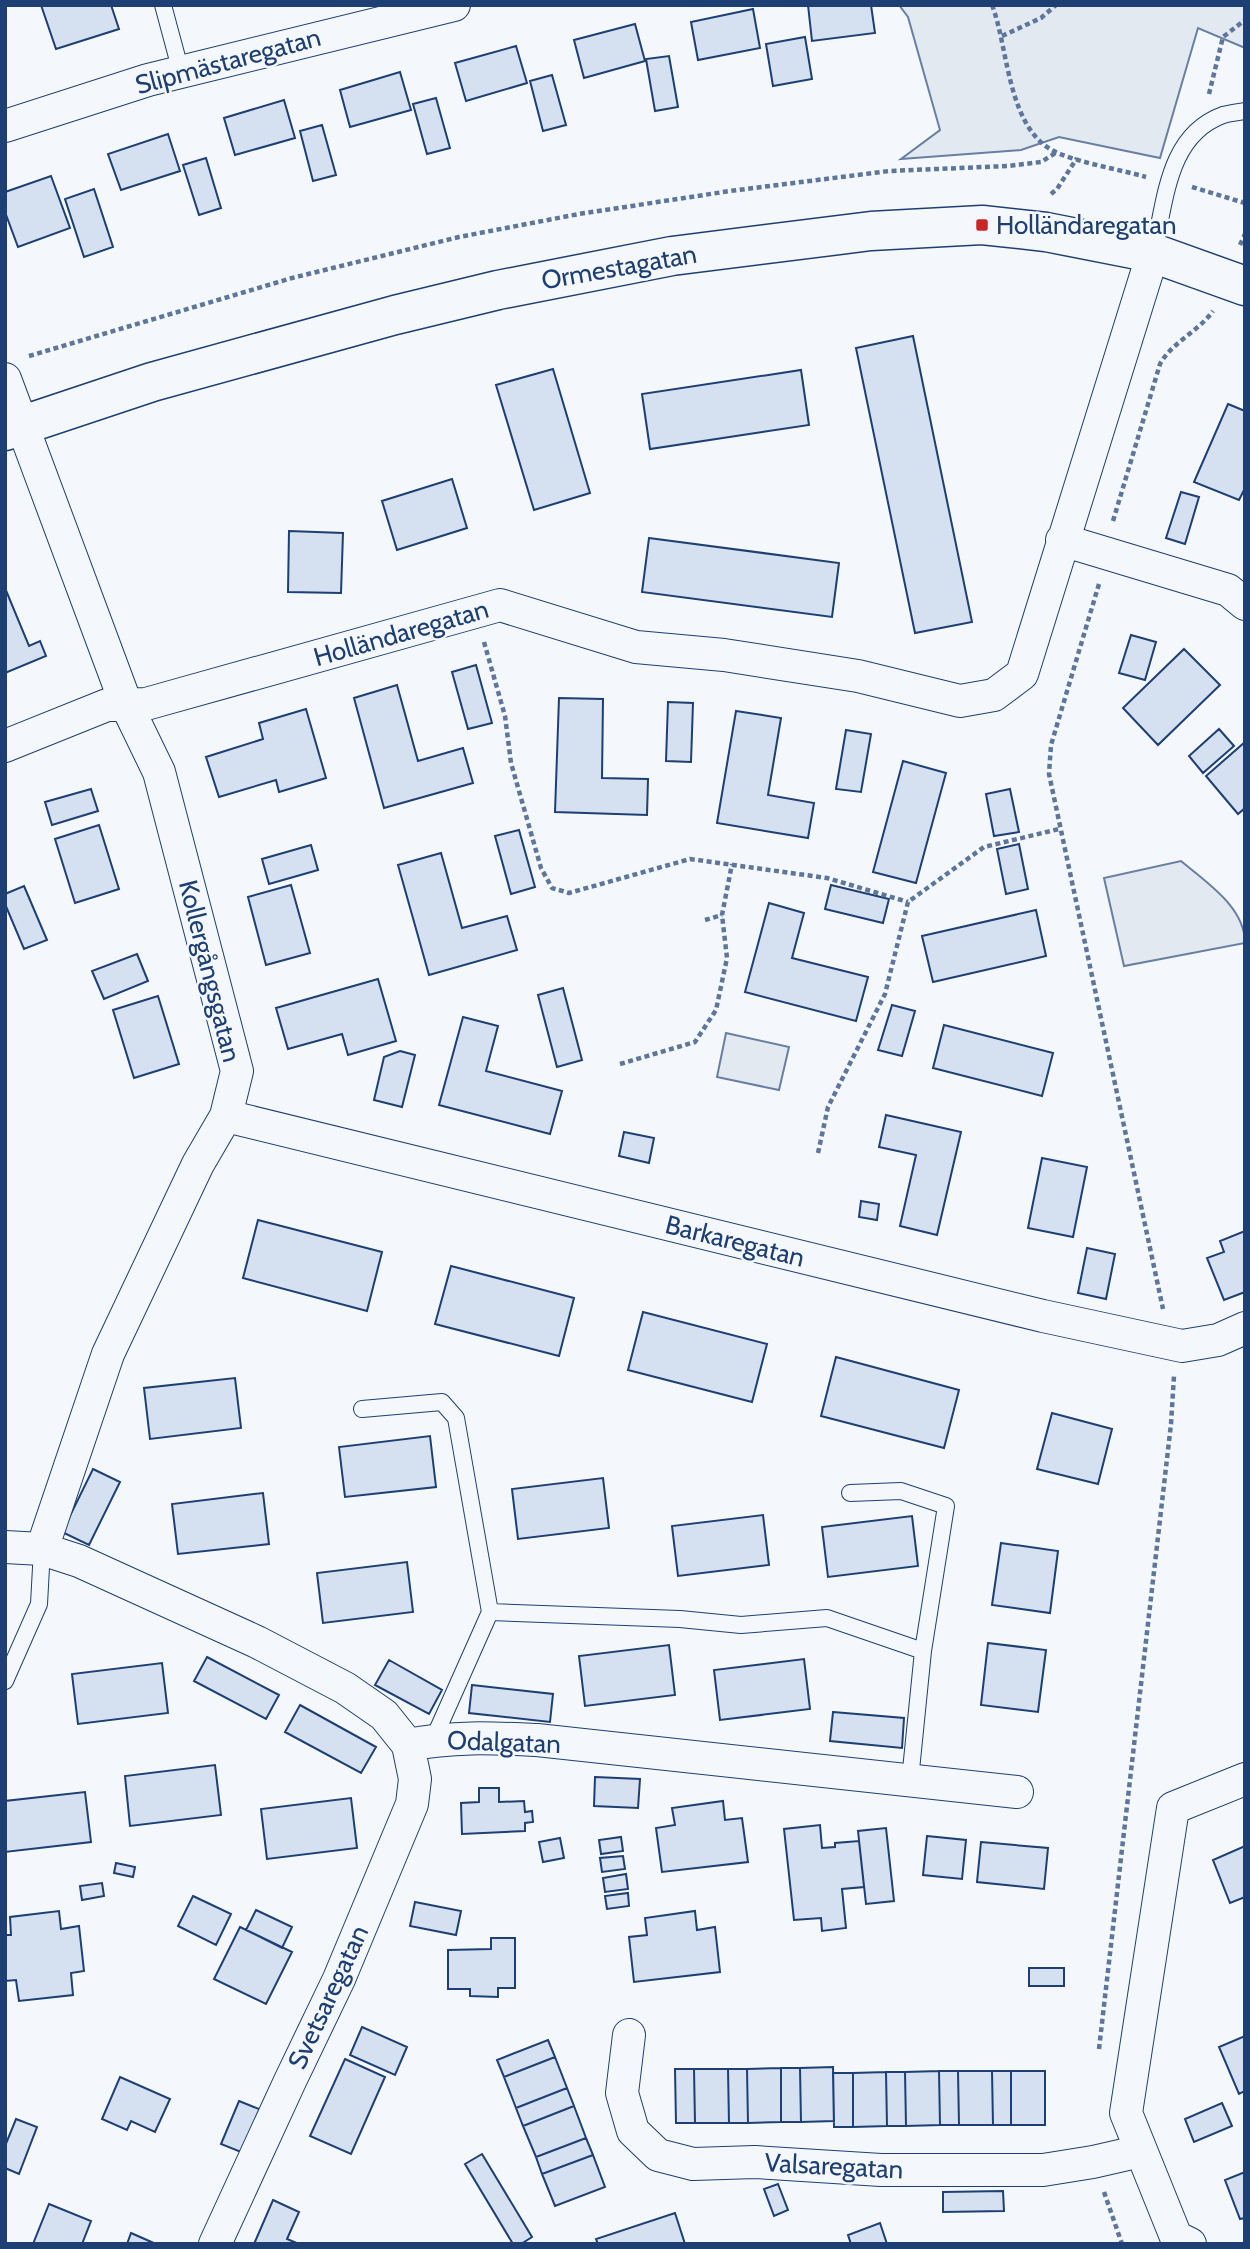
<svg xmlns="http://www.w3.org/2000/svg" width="1250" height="2249" viewBox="0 0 1250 2249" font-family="Cabin,sans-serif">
  <rect width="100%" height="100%" fill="#f4f7fb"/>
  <path fill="#e3e9f0" stroke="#687fa3" stroke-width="2" d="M899,5H1245V48L1198,28L1160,158L1059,137L1021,150L901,159L940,130L908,17Z
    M1181,861C1206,882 1245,907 1245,943L1124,966L1104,878Z
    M726,1033L789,1047L779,1090L717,1077Z"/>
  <path fill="#d5e0f0" stroke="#1d3f73" stroke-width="2" d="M41,5H111L119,29L56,49Z
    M808,5H871L875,33L812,41Z
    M753,9L760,48L698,60L691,22Z
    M635,24L645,61L584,78L574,40Z
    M805,37L812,79L773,86L766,44Z
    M516,46L527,83L466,101L455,63Z
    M669,56L678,107L655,111L646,59Z
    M400,72L411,110L350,127L340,90Z
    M552,75L566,125L543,131L530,81Z
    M436,98L450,148L427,154L413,104Z
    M284,100L295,138L235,155L224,118Z
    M322,125L336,175L313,181L300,131Z
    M168,134L180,171L121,190L108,154Z
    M206,158L221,208L199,215L183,165Z
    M51,176L70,228L18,247L5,212V192Z
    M94,189L113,247L84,257L65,199Z
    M913,336L972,622L915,633L856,348Z
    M553,369L590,493L534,510L496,385Z
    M801,370L809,425L650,449L642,394Z
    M1228,404L1245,411V488L1239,500L1194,482Z
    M452,479L467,528L397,550L382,501Z
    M1181,492L1199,497L1185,544L1166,538Z
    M289,531L343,533L341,593L288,592Z
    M649,538L839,563L832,617L642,592Z
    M5,588L29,646L40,641L46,656L5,673Z
    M1131,635L1156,642L1145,680L1119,673Z
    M1184,649L1220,685L1158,745L1123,708Z
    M476,665L492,723L468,729L452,672Z
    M397,685L418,761L463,748L473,783L384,808L354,698Z
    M559,698L603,699L602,778L648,779L647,815L555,812Z
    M668,702L693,703L691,762L666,761Z
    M306,709L326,778L279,792L276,780L219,797L206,757L263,739L259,723Z
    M736,711L781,718L768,795L814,803L808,838L717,823Z
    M1219,729L1234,746L1203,773L1189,756Z
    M846,730L871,734L861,792L836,789Z
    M1245,742V808L1238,814L1206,776Z
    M903,761L946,773L916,883L873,872Z
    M91,789L98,811L52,825L45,802Z
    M1010,789L1019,832L994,836L986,794Z
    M99,825L119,889L75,903L55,839Z
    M519,830L535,887L511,894L495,836Z
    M1019,844L1028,889L1006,894L997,849Z
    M311,845L318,870L269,884L262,859Z
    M441,853L462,928L507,916L517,950L429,975L398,865Z
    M291,885L310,953L266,965L248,897Z
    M831,885L889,899L883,923L825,909Z
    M24,886L47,940L24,949L5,904V894Z
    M769,903L804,913L792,958L868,977L856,1021L745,992Z
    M1036,910L1046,956L933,982L922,936Z
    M137,954L148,981L104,999L92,971Z
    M378,979L396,1041L348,1055L342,1034L288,1049L276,1008Z
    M563,988L582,1060L557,1067L538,995Z
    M158,996L179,1064L134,1078L113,1010Z
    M892,1005L915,1011L902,1056L878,1050Z
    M463,1017L498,1026L486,1071L562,1091L550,1134L439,1105Z
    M944,1025L1053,1053L1042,1096L933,1068Z
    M400,1051L415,1055L402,1107L374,1100L384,1057Z
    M886,1115L961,1132L937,1235L900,1226L916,1155L879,1147Z
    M624,1132L654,1138L649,1163L619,1156Z
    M1042,1158L1087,1167L1073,1237L1028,1228Z
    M861,1201L879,1204L877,1220L859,1217Z
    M258,1220L382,1252L367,1311L243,1278Z
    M1245,1231V1292L1224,1300L1207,1258L1224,1252L1220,1241Z
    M1087,1248L1115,1254L1106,1299L1078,1293Z
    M451,1266L574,1298L559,1356L435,1324Z
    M643,1312L767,1344L752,1402L628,1370Z
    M836,1357L959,1390L944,1448L821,1416Z
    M235,1378L241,1428L150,1439L144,1388Z
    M1052,1413L1112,1429L1098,1484L1037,1469Z
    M430,1436L436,1487L345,1497L339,1447Z
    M93,1469L120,1482L89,1545L62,1532Z
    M603,1478L609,1528L518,1539L512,1489Z
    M263,1493L269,1544L178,1554L172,1504Z
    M763,1515L769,1565L678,1576L672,1526Z
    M912,1516L918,1566L828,1577L822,1527Z
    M1001,1543L1058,1551L1050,1613L992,1605Z
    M407,1562L413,1612L323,1623L317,1573Z
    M988,1643L1046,1650L1038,1712L981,1705Z
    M669,1645L675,1695L585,1706L579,1656Z
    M207,1657L279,1695L266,1719L194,1681Z
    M804,1659L810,1709L720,1720L714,1670Z
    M389,1660L442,1690L429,1714L375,1685Z
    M162,1663L168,1713L78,1724L72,1674Z
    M472,1685L553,1694L550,1722L469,1713Z
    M300,1705L376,1747L361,1773L285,1732Z
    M833,1712L904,1718L902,1748L830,1741Z
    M215,1765L221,1815L130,1826L125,1776Z
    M595,1777L640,1779L638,1808L594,1806Z
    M479,1788H499V1802L524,1801L525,1812L532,1811L533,1822L525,1823V1831L462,1834L461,1803L479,1802Z
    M85,1792L91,1842L5,1852V1801Z
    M351,1798L357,1848L267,1859L261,1809Z
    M723,1801L725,1820L742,1818L748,1862L662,1872L656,1828L675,1825L672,1808Z
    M820,1825L822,1848L835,1847V1843L859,1841L864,1887L842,1889L846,1928L822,1931L821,1918L794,1920L784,1829Z
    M886,1828L894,1901L866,1904L858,1831Z
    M927,1836L966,1840L962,1879L923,1875Z
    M621,1837L623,1851L601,1854L599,1840Z
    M560,1838L564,1858L543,1862L539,1842Z
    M981,1842L1048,1848L1044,1889L977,1882Z
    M1245,1846V1897L1230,1903L1213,1860Z
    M623,1856L625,1869L602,1872L600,1858Z
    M116,1863L135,1867L133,1877L114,1873Z
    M626,1874L628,1889L605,1892L603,1878Z
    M102,1883L104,1896L82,1900L80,1886Z
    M628,1893L629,1906L607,1909L605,1896Z
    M193,1896L231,1914L216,1945L178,1926Z
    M415,1902L461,1911L456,1935L410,1926Z
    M256,1910L292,1927L282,1948L246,1930Z
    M59,1911L61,1929L79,1926L84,1971L71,1973L73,1995L19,2001L16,1980L5,1981V1935H11L10,1917Z
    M695,1911L697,1930L715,1927L720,1972L634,1982L629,1937L647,1935L645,1918Z
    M240,1927L292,1952L266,2004L214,1979Z
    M491,1938H515V1988H498V1997L470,1996V1989H448V1950L491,1949Z
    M1029,1968H1064V1986H1029Z
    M362,2027L407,2047L395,2075L350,2055Z
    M1245,2036V2091L1239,2094L1219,2047Z
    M548,2040L555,2057L504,2077L497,2060Z
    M555,2057L567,2088L516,2108L504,2077Z
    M345,2059L385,2077L351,2154L310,2136Z
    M833,2067L834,2121L801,2122L800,2068Z
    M781,2068H800L801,2122H781Z
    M781,2068V2122L748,2123L747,2069Z
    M675,2069H694L695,2123H676Z
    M694,2069H728L729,2123H695Z
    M728,2069H747L748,2123H729Z
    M939,2071H958L959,2125H940Z
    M939,2071L940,2125L906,2126L905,2072Z
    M958,2071H992L993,2125H959Z
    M992,2071H1011V2125H993Z
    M1011,2071H1045V2125H1011Z
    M886,2072H905L906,2126H887Z
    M886,2072L887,2126L853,2127V2073Z
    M833,2073H853V2127H834Z
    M120,2077L170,2099L155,2132L131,2121L127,2130L102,2119Z
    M567,2088L574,2106L523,2126L516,2108Z
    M239,2101L264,2111L246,2154L221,2144Z
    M1222,2103L1232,2126L1194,2142L1185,2119Z
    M574,2106L586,2138L536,2157L523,2126Z
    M16,2119L37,2127L19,2174L5,2168V2146Z
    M586,2138L593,2155L542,2174L536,2157Z
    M482,2154L532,2237L521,2244H513L465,2164Z
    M593,2155L605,2187L555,2206L542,2174Z
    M1245,2172V2218L1240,2219L1225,2180Z
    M778,2184L788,2210L774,2216L764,2189Z
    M1003,2191L1004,2211L943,2212V2192Z
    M273,2200L299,2212L287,2239L299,2244H254Z
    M49,2204L91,2221L82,2244H33Z
    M675,2213L685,2244H598L596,2239Z
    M880,2223L887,2244H851L848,2235Z
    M131,2233L156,2244H127Z"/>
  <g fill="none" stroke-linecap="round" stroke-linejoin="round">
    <g stroke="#1d3f73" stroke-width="18">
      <path id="lane" d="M163,5L181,72
        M1153,253C1166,203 1166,136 1223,115C1230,113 1238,112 1245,111
        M362,1409L442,1402L456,1418L490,1612L433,1740
        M850,1493L901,1491L946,1506L923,1651
        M490,1612L680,1619L741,1625L827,1618L923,1651L910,1780
        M5,1681L39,1604L42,1549"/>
    </g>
    <g stroke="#1d3f73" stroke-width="34">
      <path id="street" d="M5,126L148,80L454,5
        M5,379L126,704L159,772L237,1071L226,1116L198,1164L108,1354L42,1549
        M1062,540L1228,590L1245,604
        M5,746L107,705L146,704L500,605L636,647L724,655L858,676L960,701L994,695L1022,674L1153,253
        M226,1116L1043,1316L1182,1346L1218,1340L1245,1328
        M5,1547L42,1549L79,1561L257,1642L345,1688L384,1715L408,1745C452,1736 493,1738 537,1740L1017,1792
        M629,2035L622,2093L633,2131L658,2155L693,2164L755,2162L881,2170H1043L1093,2162L1141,2151
        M215,2244L290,2081L339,1979L412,1804L415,1779L408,1745
        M1190,2244L1176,2237L1126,2113L1173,1808L1245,1779"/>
    </g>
    <g stroke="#1d3f73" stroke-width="41">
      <path id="secondary" d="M5,431L152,382L395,315L498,290L672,256L871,231L982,225L1046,232L1153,253L1245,286"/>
    </g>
    <path stroke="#5e769c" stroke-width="4.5" stroke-dasharray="5 3.5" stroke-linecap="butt" d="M992,5C1009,49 1007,132 1058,153C1084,164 1118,169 1146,177
      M1002,36L1041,18L1056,5
      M1209,94L1223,37L1245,20
      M1192,187L1245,203
      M1051,194L1057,189L1077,158
      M1240,245L1245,234
      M29,356L292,278L459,237L579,214L730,191L889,171L1008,166L1041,162L1057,152
      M1113,521L1160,364C1172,342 1198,332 1213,311
      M1099,584L1051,745L1049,774L1163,1309
      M484,642L505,716L511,763L541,868L552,888L569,893L690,859L827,878L908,902
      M705,920L722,915
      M620,1064L695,1042L716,1010L727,958L722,915L732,864
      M818,1153L828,1107L885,994L908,902L984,847L1059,829
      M1099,2049L1171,1424L1174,1376
      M1104,2192L1122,2244"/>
    <use href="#lane" stroke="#f4f7fb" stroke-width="16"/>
    <use href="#street" stroke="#f4f7fb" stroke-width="32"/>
    <use href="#secondary" stroke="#f4f7fb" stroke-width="38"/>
  </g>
  <rect fill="#c62828" stroke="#f4f7fb" stroke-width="2.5" x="975" y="218" width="14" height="14" rx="3.5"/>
  <g text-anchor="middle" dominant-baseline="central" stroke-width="5" stroke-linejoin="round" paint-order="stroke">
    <g font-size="26" fill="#1d3f73" stroke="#f4f7fb">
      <text transform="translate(228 61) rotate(-15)">Slipmästaregatan</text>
      <text transform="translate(619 267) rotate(-10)">Ormestagatan</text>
      <text transform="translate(401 633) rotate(-16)">Holländaregatan</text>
      <text transform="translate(210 971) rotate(76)">Kollergångsgatan</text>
      <text transform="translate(735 1241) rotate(14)">Barkaregatan</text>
      <text transform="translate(504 1742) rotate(2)">Odalgatan</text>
      <text transform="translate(328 1997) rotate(-65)">Svetsaregatan</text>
      <text transform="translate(834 2166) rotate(3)">Valsaregatan</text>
    </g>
    <g font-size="26" fill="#1d3f73" stroke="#f4f7fb" text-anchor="start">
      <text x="996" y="225">Holländaregatan</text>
    </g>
  </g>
  <rect width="1250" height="2249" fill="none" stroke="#1d3f73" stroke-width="14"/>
</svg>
